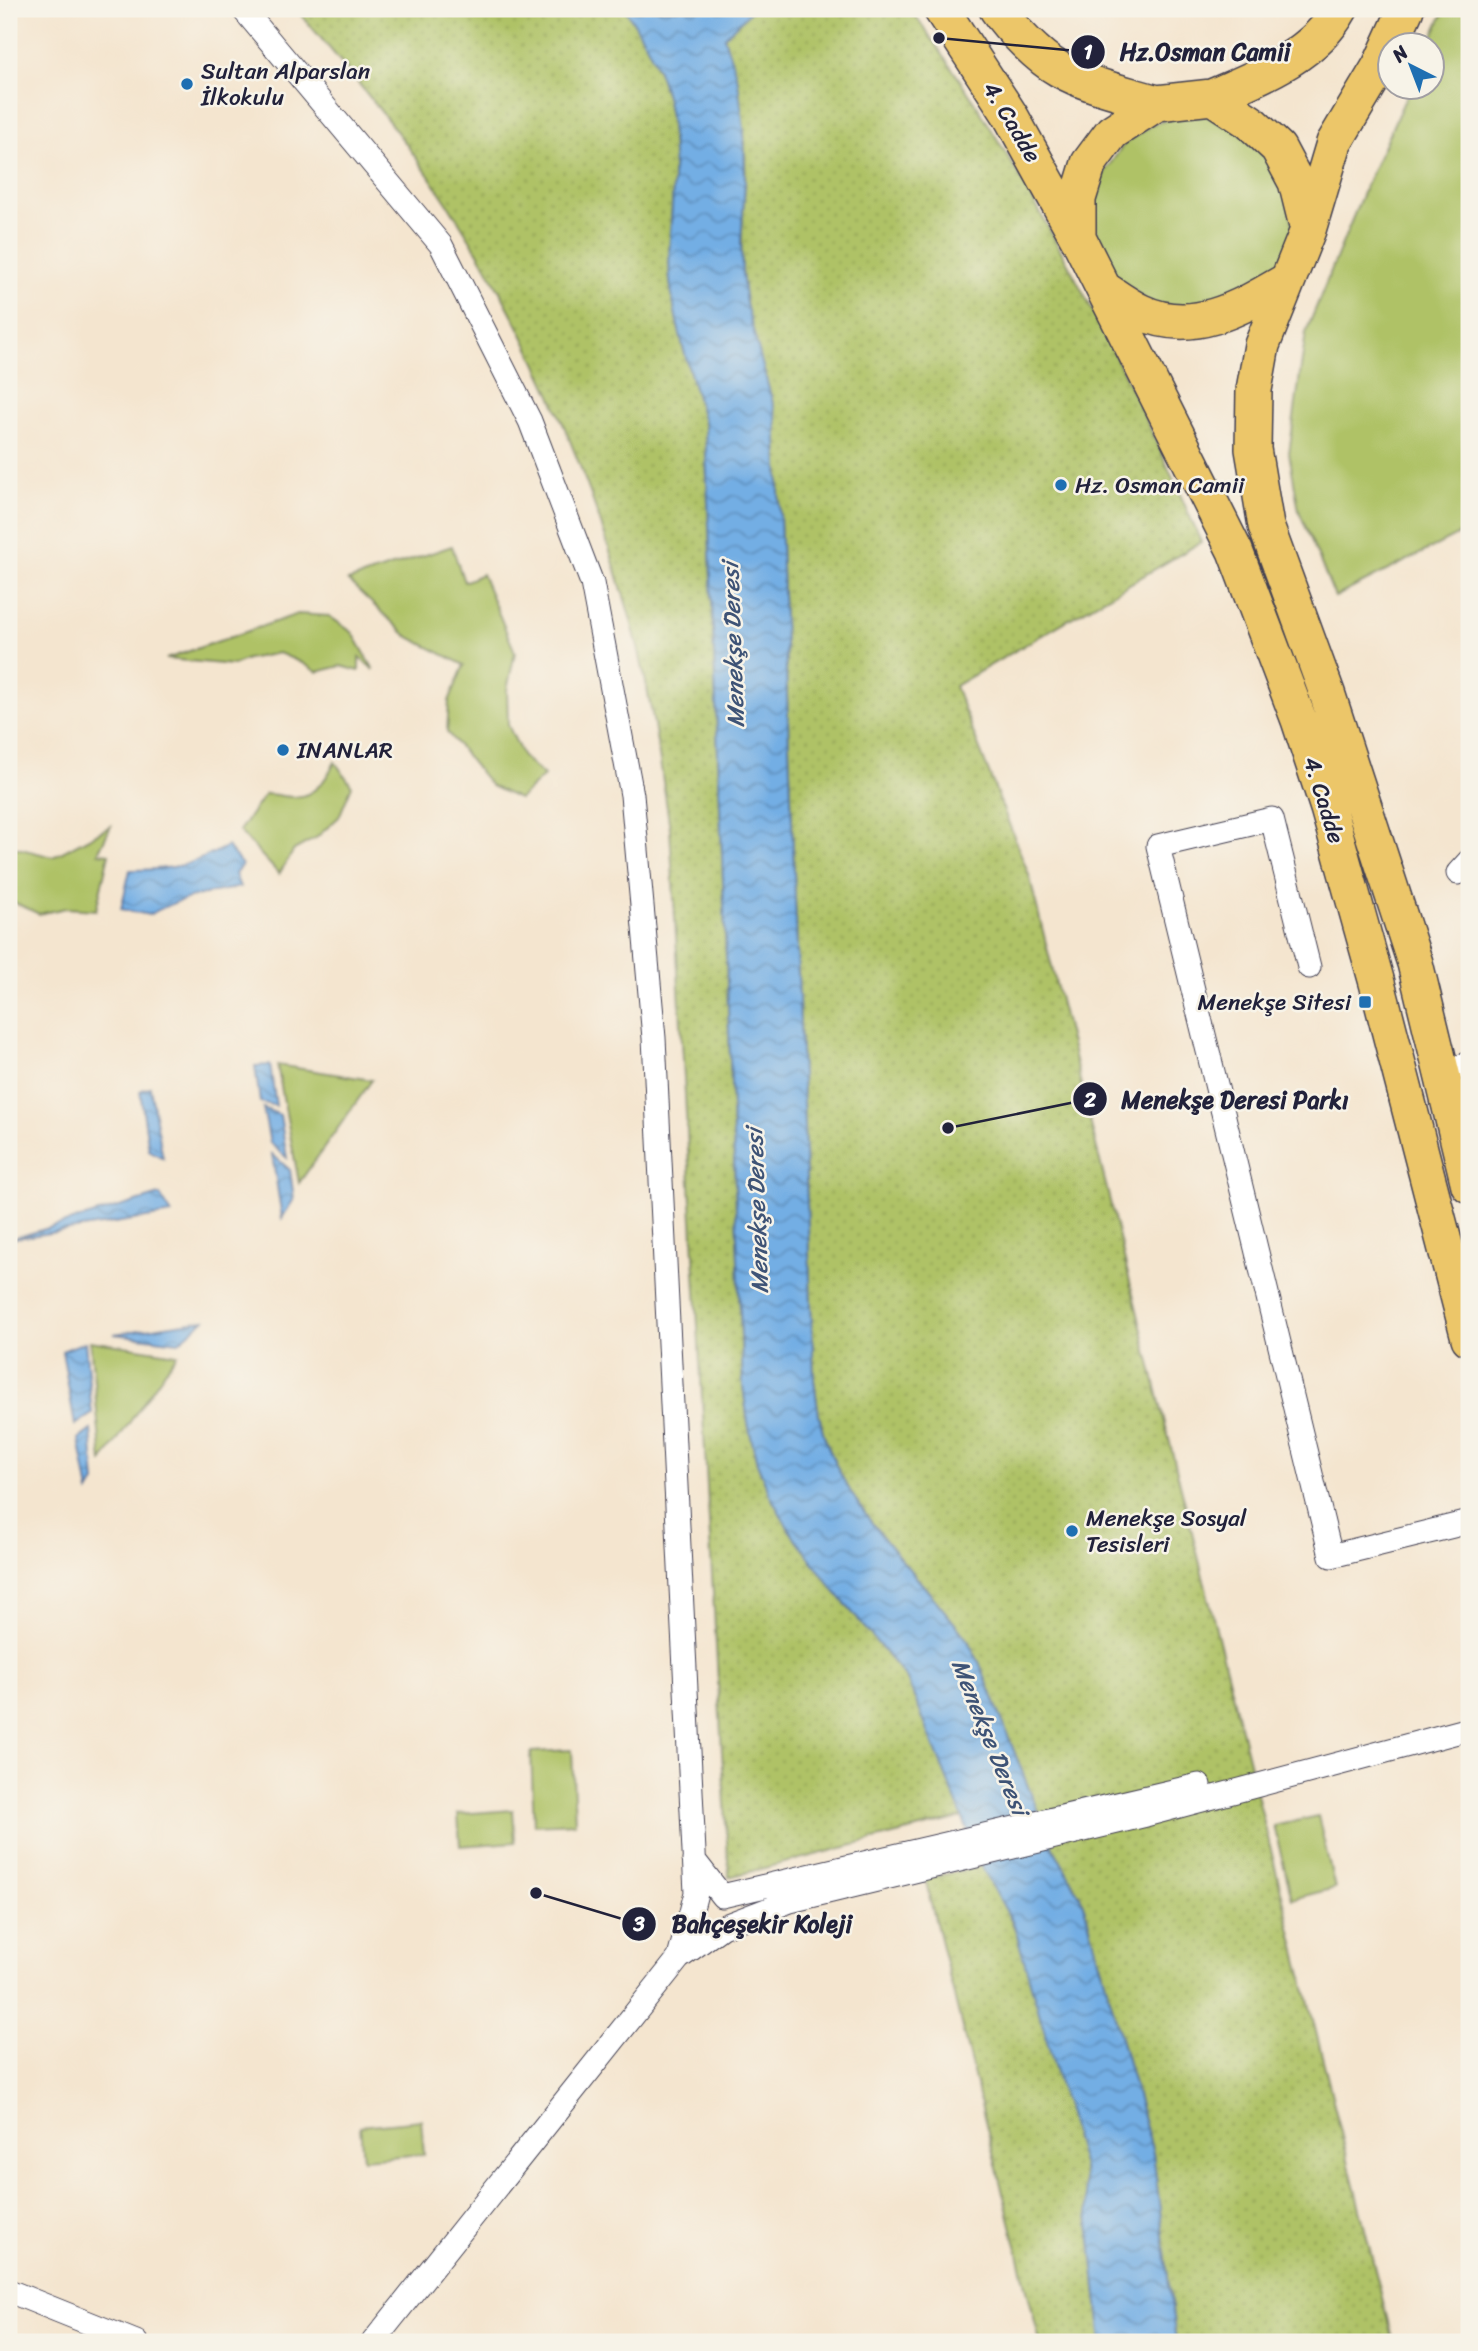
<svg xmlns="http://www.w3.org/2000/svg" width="1478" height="2351" viewBox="0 0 1478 2351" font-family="Sriracha,sans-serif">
  <defs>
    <pattern id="park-dots" width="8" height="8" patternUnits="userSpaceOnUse" patternTransform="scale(1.75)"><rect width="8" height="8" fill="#afc266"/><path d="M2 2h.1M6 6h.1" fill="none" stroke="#96a659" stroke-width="1.8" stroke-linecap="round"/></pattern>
    <pattern id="water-waves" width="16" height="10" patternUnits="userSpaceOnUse" patternTransform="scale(1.75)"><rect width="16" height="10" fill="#73aee4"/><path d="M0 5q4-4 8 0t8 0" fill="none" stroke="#5e8dba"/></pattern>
  </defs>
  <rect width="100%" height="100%" fill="#f7f3e8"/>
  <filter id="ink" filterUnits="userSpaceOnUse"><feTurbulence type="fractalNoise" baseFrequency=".0143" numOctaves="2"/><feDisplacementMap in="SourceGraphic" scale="14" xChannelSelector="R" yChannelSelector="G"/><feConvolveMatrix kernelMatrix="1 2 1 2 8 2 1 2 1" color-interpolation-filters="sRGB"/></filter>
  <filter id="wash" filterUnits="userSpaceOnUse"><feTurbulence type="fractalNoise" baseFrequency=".00686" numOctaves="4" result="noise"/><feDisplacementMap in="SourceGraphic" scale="28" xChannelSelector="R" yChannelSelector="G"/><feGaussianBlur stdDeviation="1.57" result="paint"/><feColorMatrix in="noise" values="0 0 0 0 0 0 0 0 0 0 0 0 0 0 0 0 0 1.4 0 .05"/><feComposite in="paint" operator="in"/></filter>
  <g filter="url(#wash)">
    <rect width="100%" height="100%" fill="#f4e5cf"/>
    <path fill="#afc266" stroke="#687250" stroke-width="2" d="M1445,9H1469V529L1335,597L1299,511L1289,453L1306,332L1369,178L1410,88H1432V46L1429,45Z
      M1184,115L1216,116L1272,147L1297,238L1265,293L1168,316L1112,275L1097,243L1094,208L1104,173L1124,144L1153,124Z
      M452,546L464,582L482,574L515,652L507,690L508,725L523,757L544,776L519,799L491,786L447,732L449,701L464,665L407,636L348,581Z
      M298,614L329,616L353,633L374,670L359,657V671L341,666L317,672L302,663L279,653L247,659L233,665L166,659Z
      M335,762L352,786L339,817L316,838L294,850L279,874L239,831L265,794C275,794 284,797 294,797C315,797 327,778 335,762Z
      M111,826L98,853L109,854L96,910L66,908L39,914L9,900V846L53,857Z
      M277,1065L372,1080L299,1183Z
      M90,1341L177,1354L102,1462Z
      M572,1750L575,1823L534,1825L531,1752Z
      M513,1810L515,1842L460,1846L458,1814Z
      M1318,1816L1335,1888L1292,1899L1274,1826Z
      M421,2120L424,2154L363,2159L360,2126Z"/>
    <path fill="url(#park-dots)" stroke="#687250" stroke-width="2" d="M296,9H625C664,67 675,110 673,180C673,214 667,247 670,281C676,330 692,378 705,426L743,1386L748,1423L757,1463L771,1497L790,1531L833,1589L907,1679L963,1817L729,1877L670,829C659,752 648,675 625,600C578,439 507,280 406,144C371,97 334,53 296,9Z
      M753,9H911C933,41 956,73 977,106C1063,243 1137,394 1201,542L955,686L1029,875L1393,2342H1176L1153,2153L1087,1916L1080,1896L1049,1840L979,1662L968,1641C921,1576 855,1520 827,1444C819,1423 817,1401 814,1380L776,415C764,368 744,318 742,269C740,241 743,213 745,184C747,131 739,87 724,36Z
      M982,1866L1007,1912L1019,1938L1083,2167L1102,2342H1040L925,1879Z"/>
    <path fill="url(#water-waves)" stroke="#4a6890" stroke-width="2" d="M625,9H753L724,37L738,81L744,130L745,182L741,243L742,273L746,304L776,415L814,1380C817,1401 819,1423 827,1444C855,1520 921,1576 968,1641L979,1662L1049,1840L1080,1896L1087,1916L1153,2153L1176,2342H1102L1083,2167L1014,1925L984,1871L907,1679L833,1589L790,1531L771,1497L757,1463L748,1423L743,1386L705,426C692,378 676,330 670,281C667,247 673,214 673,180C675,110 664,67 625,9Z
      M227,846L242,865L235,874L240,887C207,893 178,898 149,915L121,909L130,870C171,870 191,866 227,846Z
      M270,1065L276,1106L260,1102L255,1066Z
      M150,1087L163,1158L149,1150L140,1091Z
      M263,1108L280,1115L287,1158L270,1143Z
      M272,1154L290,1170L294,1199L282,1218Z
      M160,1195L172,1214L11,1239Z
      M204,1320L179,1342L114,1334Z
      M85,1342L92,1414L75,1425L62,1351Z
      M91,1430L95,1482L89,1492L79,1439Z"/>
  </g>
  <g filter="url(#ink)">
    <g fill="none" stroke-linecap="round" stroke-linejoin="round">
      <g stroke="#423f51" stroke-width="25">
        <path id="street" d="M243,9L441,245L530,421L592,583L632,795L654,1038L696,1893L679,1958L373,2342
          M1458,873L1469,861
          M1309,967L1272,819L1158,846L1331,1556L1469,1522
          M1442,1074L1469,1063
          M694,1860L722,1896L1199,1785
          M679,1958L722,1927L790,1901L1146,1815L1469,1729
          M9,2291L136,2342"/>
      </g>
      <g stroke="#423f51" stroke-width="38">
        <path id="primary" d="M941,9L1010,115L1078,238L1235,551L1299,720L1328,808L1377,983L1469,1338
          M997,9C1010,28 1039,58 1059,69C1089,86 1124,93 1157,103
          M1406,9L1380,66L1334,143L1308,230L1262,345L1254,390L1253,449L1266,526L1327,693L1415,963L1469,1185
          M1212,97C1258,77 1314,56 1340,9
          M1078,238V199L1089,163L1112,132L1157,103L1212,97L1250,122L1278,148L1296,182L1308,230
          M1104,289C1116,297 1128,306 1141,312C1194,337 1243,306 1288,280"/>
      </g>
      <use href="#street" stroke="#fff" stroke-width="23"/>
      <use href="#primary" stroke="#ecc669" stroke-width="35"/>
    </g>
  </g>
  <g fill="#1f6fb2" stroke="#f7f3e8" stroke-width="2.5">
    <circle cx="187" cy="84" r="7"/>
    <circle cx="1061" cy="485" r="7"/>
    <circle cx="283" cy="750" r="7"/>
    <rect x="1358" y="995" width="14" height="14" rx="3.5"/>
    <circle cx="1072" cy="1531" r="7"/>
  </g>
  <g text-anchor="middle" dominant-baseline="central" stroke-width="5" stroke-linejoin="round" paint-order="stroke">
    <g font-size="23" fill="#22223b" stroke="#f7f3e8" text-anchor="start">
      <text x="201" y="71">Sultan Alparslan<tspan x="201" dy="26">İlkokulu</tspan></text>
      <text x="1075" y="485">Hz. Osman Camii</text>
      <text x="297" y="750">INANLAR</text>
      <text x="1351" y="1002" text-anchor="end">Menekşe Sitesi</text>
      <text x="1086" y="1518">Menekşe Sosyal<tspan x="1086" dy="26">Tesisleri</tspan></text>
    </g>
    <g font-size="23" fill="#22223b" stroke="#f7f3e8">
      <text transform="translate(1012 122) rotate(59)">4. Cadde</text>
      <text transform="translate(1324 800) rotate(73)">4. Cadde</text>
    </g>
    <g font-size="24" font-style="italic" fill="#3e5376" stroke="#f7f3e8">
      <text transform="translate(733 645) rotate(-92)">Menekşe Deresi</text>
      <text transform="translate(757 1211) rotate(-92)">Menekşe Deresi</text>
      <text transform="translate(990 1737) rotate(68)">Menekşe Deresi</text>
    </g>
  </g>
  <path fill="none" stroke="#22223b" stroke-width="2.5" d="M939 38L1088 52M948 1128L1090 1099M536 1893L639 1924"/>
  <g fill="#22223b" stroke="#f7f3e8" stroke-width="2.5">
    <circle cx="939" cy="38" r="7"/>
    <circle cx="948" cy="1128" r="7"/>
    <circle cx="536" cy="1893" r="7"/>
    <circle cx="1088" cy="52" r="18"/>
    <circle cx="1090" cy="1099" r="18"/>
    <circle cx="639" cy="1924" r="18"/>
  </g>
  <g font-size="21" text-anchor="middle" font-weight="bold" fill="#fff">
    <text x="1088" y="59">1</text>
    <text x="1090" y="1107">2</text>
    <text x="639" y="1931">3</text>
  </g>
  <g font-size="24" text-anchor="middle" font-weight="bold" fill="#22223b" stroke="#f7f3e8" stroke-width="5" stroke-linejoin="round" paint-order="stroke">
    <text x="1205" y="60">Hz.Osman Camii</text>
    <text x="1235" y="1108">Menekşe Deresi Parkı</text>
    <text x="762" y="1932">Bahçeşekir Koleji</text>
  </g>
  <rect width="1478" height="2351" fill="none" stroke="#f7f3e8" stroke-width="35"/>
  <g transform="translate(1411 66) rotate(318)"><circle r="33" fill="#f7f3e8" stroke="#a29fa3" stroke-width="2"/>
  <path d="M0-5L12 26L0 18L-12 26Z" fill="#1f6fb2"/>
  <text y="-10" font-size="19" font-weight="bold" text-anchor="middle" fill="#22223b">N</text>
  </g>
</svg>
